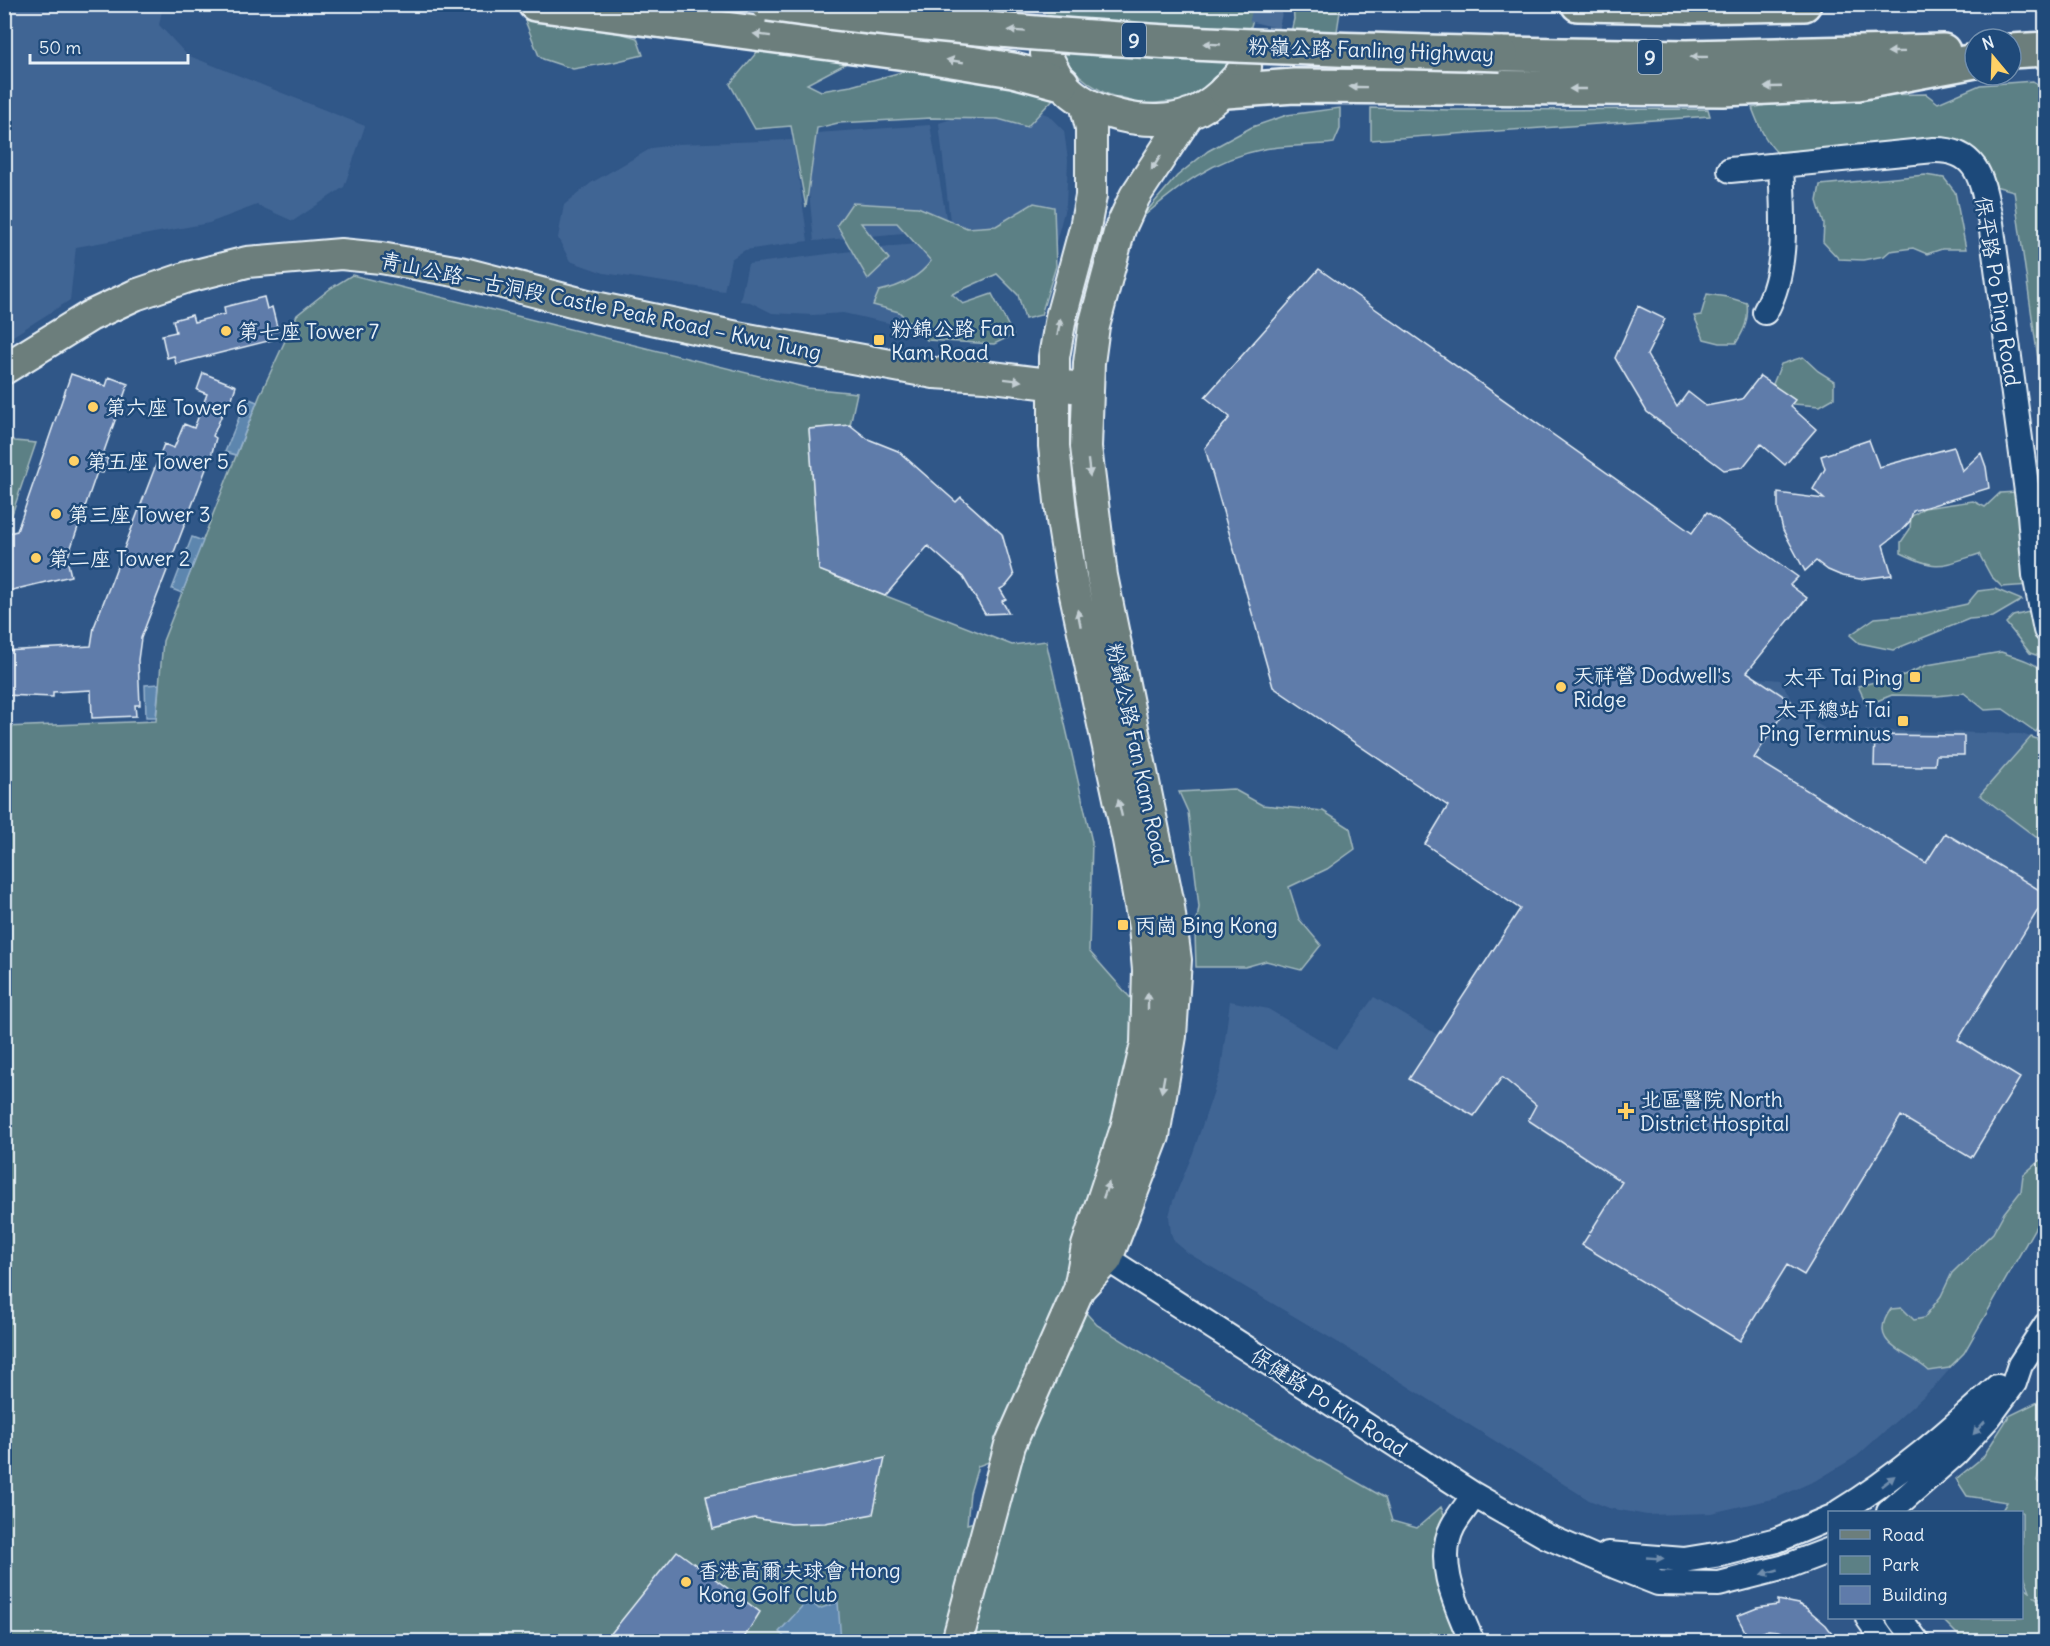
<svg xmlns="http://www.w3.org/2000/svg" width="2050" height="1646" viewBox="0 0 2050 1646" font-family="Delius,'LXGW WenKai TC',sans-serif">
  <rect width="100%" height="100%" fill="#305788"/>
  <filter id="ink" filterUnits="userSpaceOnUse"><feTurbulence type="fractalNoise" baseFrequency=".0167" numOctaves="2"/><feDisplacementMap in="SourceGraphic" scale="12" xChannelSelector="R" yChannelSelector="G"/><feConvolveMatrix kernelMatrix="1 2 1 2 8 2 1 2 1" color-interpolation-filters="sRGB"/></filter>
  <g filter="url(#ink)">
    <path fill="#416594" d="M5,4L163,5L159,25L187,55L365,126L344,187L293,221L257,205L209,223L76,247L70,300L5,341Z
      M1017,104L1048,115L1064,131L1068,160L1066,204L1056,242L953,248L939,123L977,111Z
      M930,125L948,229L814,241L803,134Z
      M793,140L808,241L745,250L731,259L724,291L604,273L570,261L558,238L564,205L591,183L652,148L678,144Z
      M943,242L915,303L916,329L843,313L813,315L772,313L750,302L740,301L748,264L852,251L880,267L881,247Z
      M1692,672L1780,680L1798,710L1810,720L1826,729L2021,734L2037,739L2045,749V1211L1964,1353L1935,1386L1857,1456L1819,1479L1776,1498L1711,1513L1647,1515L1609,1508L1589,1500L1344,1346L1188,1253L1174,1241L1171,1233L1169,1216L1173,1201L1193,1153L1221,1070L1230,1001L1268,1009L1336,1049L1374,997L1443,1038Z"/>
    <path fill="#5c8085" stroke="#a2b8be" stroke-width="1.5" fill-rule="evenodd" d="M1045,4H1256V8L1247,41L1228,70L1211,86L1196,94L1189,100L1133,105L1131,101C1121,98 1109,96 1100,90C1072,75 1043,38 1045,4Z
      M1293,5H1341L1332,64L1290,37L1294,19Z
      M551,17L596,26L637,38L643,55L614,62L573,69L543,59L539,56L524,18Z
      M762,26L851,38L845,64L807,84L821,91L851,86L905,71L888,41L1055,97L1027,127L998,119L931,118L838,123L817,128L806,207L791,126L755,129L730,84L758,51Z
      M2033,81L2045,89V384L2041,380L2014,191L1991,185L1980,159H1784C1766,144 1760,129 1752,108L1775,103L1873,95L1926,94L1938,103L1980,85Z
      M1340,108V129L1334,143C1311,146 1287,145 1264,149C1212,159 1178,187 1139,220L1177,176L1208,151L1252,127L1287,115Z
      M1371,108L1452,110L1708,109L1710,116L1371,140Z
      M1925,175L1944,178L1955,192L1966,249H1942L1927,254L1913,248L1890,251L1884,256L1863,260L1839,259L1823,242L1824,224L1817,201L1820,185Z
      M852,203L918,207L967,228L996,226L1034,203L1054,207L1056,266L1041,315L1025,319L1018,295L997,274L952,294L963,304L992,294L1013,335L994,344L927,340L899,312L873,305L879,291C898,287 919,278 931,261L897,223H861L889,259L868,279L837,225Z
      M352,275L807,388L857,393L850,425L809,429L819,570L1012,645L1046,641L1092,842L1089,951L1141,1010L1068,1293L1097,1325L1290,1444L1385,1498L1392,1521L1417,1528L1441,1507L1452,1534L1467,1641L1431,1633L1434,1641H5L4,727L156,721L163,641L260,395L297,315L331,288ZM1014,1452L989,1518L967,1524L970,1493L978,1466Z
      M1707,294L1727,297L1747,303C1749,319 1745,329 1736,343H1720L1704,339L1694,316L1701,315Z
      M1803,357L1818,371L1834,381V398L1820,406L1793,404L1779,397L1773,384L1781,364Z
      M5,437L15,441L36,443L10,520L5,521Z
      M2016,492L2030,514L2045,505V584L2002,587L1991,576L1979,554C1941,566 1938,571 1901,553V542L1910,529L1911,517L1924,508L1973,501L1985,507L2000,493Z
      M1995,589L2022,600L1993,617L1969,619L1893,650L1859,643L1850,635L1875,618L1921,614L1967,604L1978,591Z
      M2045,608V658L2030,653L2006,623L2013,616Z
      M2001,652C2014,657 2040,662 2046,676L2045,718L2036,732L2003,709L1985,710L1964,693L1937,696L1892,695L1867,705L1858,686L1904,675L1927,665Z
      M2031,737L2037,739L2045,749V839L2036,837L1980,795Z
      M1233,789L1262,805L1323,811L1350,828L1355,849L1327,869L1289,887L1299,919L1321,945L1301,970L1266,961L1245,967H1196L1195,933L1199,907L1188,812L1179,792Z
      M2045,1156V1210L1964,1353L1949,1368L1929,1371C1908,1351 1865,1345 1891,1309L1902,1308L1914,1320L1924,1318L1941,1296L1952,1273L1993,1233L2004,1213L2021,1191L2023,1175Z
      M2045,1382V1442L2037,1481L2045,1488V1599L2035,1597L2045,1606V1641H1964L1941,1618H2022V1585L2030,1591L2025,1578L2022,1574V1512H1968H2001L2007,1502L1967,1496L1956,1479L1983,1457L2009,1416L2038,1402Z"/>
    <path fill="#5d86ae" stroke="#95b1cc" stroke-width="1.5" d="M247,398L257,402L236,455L225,452Z
      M192,537L203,541L182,593L172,589Z
      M159,684L156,717H146L145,685Z
      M811,1602L819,1609L838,1602L841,1641H789L779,1632L805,1603Z"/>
    <path fill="#5f7baa" stroke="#e8f1f8" stroke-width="1.5" d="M1319,269L1692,533L1707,512L1798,577L1790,585L1807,598L1747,672L1791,701L1754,758L1926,863L1945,833L2046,894V897L1958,1040L2020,1078L1971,1158L1901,1116L1804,1275L1787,1265L1740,1341L1582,1245L1622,1182L1528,1120L1536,1105L1502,1077L1474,1116L1409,1079L1520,909L1425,844L1448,806L1273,687L1205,448L1230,417L1205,397Z
      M264,297L267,309L272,307L278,331L271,332L272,340L176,364L174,356L167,358L162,335L176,332L173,320L192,315L194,322L225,314L224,307Z
      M1638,306L1665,319L1647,355L1677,407L1688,392L1706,406L1742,399L1760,376L1795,400L1790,406L1816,429L1785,465L1761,444L1743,467L1724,470L1647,412L1615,358Z
      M203,373L236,386L231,401L228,400L213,436L216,438L211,456L141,638L138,660L140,705H135L136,716L92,718L91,690L53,692V697L4,695V651L91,646L94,627L164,444L174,448L184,424L194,428L207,394L197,390Z
      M71,374L106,386L109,377L128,384L102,457L108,459L103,473L97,472L67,559L71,576L4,592V534L17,531Z
      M850,425L868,439L898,451L956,502L961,497L1002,534L1014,576L1006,586L1000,589L1006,599L1002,601L1009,613L985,614L963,577L928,546L885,596L819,570L809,429Z
      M1869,440L1879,467L1954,447L1962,471L1981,453L1986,467L1989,488L1913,511L1910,521L1900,532L1883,545L1892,575L1860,579L1842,576L1828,570L1816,561L1805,571L1783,530L1778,510V493L1824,499L1813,489L1825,469L1821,456Z
      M1875,735L1964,736V755H1936L1935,765H1922V767L1874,766Z
      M885,1458L873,1514L825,1523L791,1524L754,1518L713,1529L706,1496Z
      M677,1551L760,1612L742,1641H605Z
      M1778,1600L1798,1604L1806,1608L1826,1625L1838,1641H1798L1793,1637L1778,1631L1768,1630L1748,1637L1737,1616L1757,1608L1778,1605Z"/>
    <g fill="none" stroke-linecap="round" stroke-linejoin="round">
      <path stroke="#4c6e99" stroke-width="30" stroke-dasharray="30 15" stroke-linecap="butt" d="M1029,4L1034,27L1046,54
        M1247,66C1259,46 1265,28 1268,4"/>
      <g stroke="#e8f1f8" stroke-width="28">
        <path id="minor" d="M1730,170L1934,150C1982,149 1982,186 1991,223L2030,514L2035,575L2046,630
          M1765,312C1789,269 1783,214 1781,165
          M1092,1249L1474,1495L1546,1536L1615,1566L1658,1583L1719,1584L1785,1567L1830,1550
          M1839,1512C1897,1477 1947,1433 1997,1387
          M1889,1512L1956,1453L1989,1417L2014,1383L2020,1365L2046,1325
          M1608,1554L1684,1560L1721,1554L1777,1540L1830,1518
          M1868,1618L1885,1642
          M1899,1618L1917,1642
          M1472,1642C1458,1608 1434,1562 1453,1526C1459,1515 1468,1505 1474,1495"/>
      </g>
      <g stroke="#e8f1f8" stroke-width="34">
        <path id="major" d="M1046,54C1051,64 1055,74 1062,83C1087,115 1152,129 1190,114C1214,104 1230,86 1246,67
          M4,369L90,316L135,295L188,277L247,262L341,254L381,258L460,272L595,307L737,337L934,373L985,376L1073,387
          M1079,1289L1107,1259L1154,1136L1171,1036L1176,960L1168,900L1102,576L1086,447L1089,363L1094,326L1120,229L1135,196L1189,114
          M957,1642L1010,1445L1079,1289L1087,1246L1126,1128L1146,1044L1148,970L1144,927L1128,840L1071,576L1062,520L1054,446V357L1061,317L1085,228L1091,196V128L1085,103"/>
      </g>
      <g stroke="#e8f1f8" stroke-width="38">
        <path id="highway" d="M535,4L921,55L1013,70L1062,83
          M1578,4L1688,6L1804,4
          M2011,51L2046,49
          M1501,54L1687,57L1943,51
          M1226,91L1294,86L1723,89L1858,83L1975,61"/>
      </g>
      <use href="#minor" stroke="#1f4a7a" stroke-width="24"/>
      <use href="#major" stroke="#6c7e7c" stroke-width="30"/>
      <use href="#highway" stroke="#6c7e7c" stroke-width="33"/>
      <g stroke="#e8f1f8" stroke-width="38" stroke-linecap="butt">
        <path id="highway-bridge" d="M768,4C1011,39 1257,48 1501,54"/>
      </g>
      <use href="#highway-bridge" stroke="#6c7e7c" stroke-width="33"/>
    </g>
    <defs><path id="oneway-solid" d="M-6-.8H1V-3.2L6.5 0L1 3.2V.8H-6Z" transform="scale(1.5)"/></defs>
    <g fill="#c3ced3">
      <use href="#oneway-solid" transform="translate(1017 31) rotate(-176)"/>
      <use href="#oneway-solid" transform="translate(762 35) rotate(-173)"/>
      <use href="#oneway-solid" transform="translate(1212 44) rotate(-177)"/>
      <use href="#oneway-solid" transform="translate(1896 52) rotate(179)"/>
      <use href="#oneway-solid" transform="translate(1699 57) rotate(179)"/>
      <use href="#oneway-solid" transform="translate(955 61) rotate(-171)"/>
      <use href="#oneway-solid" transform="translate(1358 87) rotate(-179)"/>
      <use href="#oneway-solid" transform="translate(1773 87) rotate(178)"/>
      <use href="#oneway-solid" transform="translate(1578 89) rotate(-180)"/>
      <use href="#oneway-solid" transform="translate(1156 163) rotate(123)"/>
      <use href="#oneway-solid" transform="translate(1059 327) rotate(-80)"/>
      <use href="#oneway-solid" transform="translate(1013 380) rotate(7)"/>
      <use href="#oneway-solid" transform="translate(1089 468) rotate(83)"/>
      <use href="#oneway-solid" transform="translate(1079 618) rotate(-101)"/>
      <use href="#oneway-solid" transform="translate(1120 808) rotate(-103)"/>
      <use href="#oneway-solid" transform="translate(1148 1001) rotate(-90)"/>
      <use href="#oneway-solid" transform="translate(1163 1084) rotate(100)"/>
      <use href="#oneway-solid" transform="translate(1106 1190) rotate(-71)"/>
    </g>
    <g fill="#6f8dac">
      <use href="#oneway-solid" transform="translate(1979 1428) rotate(132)"/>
      <use href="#oneway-solid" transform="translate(1888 1481) rotate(-38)"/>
      <use href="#oneway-solid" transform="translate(1655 1558) rotate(3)"/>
      <use href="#oneway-solid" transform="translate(1770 1572) rotate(164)"/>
    </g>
  </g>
  <g fill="#ffd166" stroke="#1f4a7a" stroke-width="2">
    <circle cx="226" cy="331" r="6"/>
    <rect x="873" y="334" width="12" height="12" rx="3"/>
    <circle cx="93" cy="407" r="6"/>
    <circle cx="74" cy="461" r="6"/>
    <circle cx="56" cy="514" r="6"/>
    <circle cx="36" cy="558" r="6"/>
    <rect x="1909" y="671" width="12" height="12" rx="3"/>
    <circle cx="1561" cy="687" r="6"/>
    <rect x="1897" y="715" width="12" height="12" rx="3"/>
    <rect x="1117" y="919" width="12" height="12" rx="3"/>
    <path d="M1623 1102h6v6h6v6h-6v6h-6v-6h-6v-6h6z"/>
    <circle cx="686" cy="1582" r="6"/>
  </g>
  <g text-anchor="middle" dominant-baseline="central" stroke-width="5" stroke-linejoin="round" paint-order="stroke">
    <g fill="#1f4a7a" stroke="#acbfd2" stroke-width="1.5">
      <rect x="1122" y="23" width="24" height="34" rx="4.5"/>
      <rect x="1638" y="40" width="24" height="34" rx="4.5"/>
    </g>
    <g font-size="20" font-weight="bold" fill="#e8f1f8">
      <text x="1134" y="40">9</text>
      <text x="1650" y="57">9</text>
    </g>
    <g font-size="21" fill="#e8f1f8" stroke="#1f4a7a">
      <text transform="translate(1371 50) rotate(2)">粉嶺公路 Fanling Highway</text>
      <text transform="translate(1998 291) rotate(81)">保平路 Po Ping Road</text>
      <text transform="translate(601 306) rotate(12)">青山公路－古洞段 Castle Peak Road – Kwu Tung</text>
      <text transform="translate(1138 754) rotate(78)">粉錦公路 Fan Kam Road</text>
      <text transform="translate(1329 1402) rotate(33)">保健路 Po Kin Road</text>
    </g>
    <g font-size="21" fill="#e8f1f8" stroke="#1f4a7a" text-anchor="start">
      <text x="891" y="328">粉錦公路 Fan<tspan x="891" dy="24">Kam Road</tspan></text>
      <text x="238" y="331">第七座 Tower 7</text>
      <text x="105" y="407">第六座 Tower 6</text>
      <text x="86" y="461">第五座 Tower 5</text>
      <text x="68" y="514">第三座 Tower 3</text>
      <text x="48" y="558">第二座 Tower 2</text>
      <text x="1573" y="675">天祥營 Dodwell's<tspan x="1573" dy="24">Ridge</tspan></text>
      <text x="1903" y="677" text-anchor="end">太平 Tai Ping</text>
      <text x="1891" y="709" text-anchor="end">太平總站 Tai<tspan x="1891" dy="24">Ping Terminus</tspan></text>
      <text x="1135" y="925">丙崗 Bing Kong</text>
      <text x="1640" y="1099">北區醫院 North<tspan x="1640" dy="24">District Hospital</tspan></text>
      <text x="698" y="1570">香港高爾夫球會 Hong<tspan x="698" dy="24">Kong Golf Club</tspan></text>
    </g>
  </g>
  <rect width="2050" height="1646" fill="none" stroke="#1f4a7a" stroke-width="24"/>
  <rect x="12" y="12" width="2026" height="1622" fill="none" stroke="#e8f1f8" stroke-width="2" filter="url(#ink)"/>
  <rect x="1828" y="1511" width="195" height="108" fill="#1f4a7a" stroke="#6f8dac" stroke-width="1.5"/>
  <rect x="1840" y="1530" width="30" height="9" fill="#6c7e7c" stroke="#6f8dac" stroke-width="1.5"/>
  <text x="1882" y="1541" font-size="18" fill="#e8f1f8">Road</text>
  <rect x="1840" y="1556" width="30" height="18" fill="#5c8085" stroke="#6f8dac" stroke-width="1.5"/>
  <text x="1882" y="1571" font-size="18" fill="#e8f1f8">Park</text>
  <rect x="1840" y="1586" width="30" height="18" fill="#5f7baa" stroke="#6f8dac" stroke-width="1.5"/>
  <text x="1882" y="1601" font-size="18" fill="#e8f1f8">Building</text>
  <g transform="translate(1993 57) rotate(341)"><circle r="28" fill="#1f4a7a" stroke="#6f8dac" stroke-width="1.5"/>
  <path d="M0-4.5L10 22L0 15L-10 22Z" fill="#ffd166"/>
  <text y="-9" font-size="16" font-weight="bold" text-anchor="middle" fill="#e8f1f8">N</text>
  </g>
  <path d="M30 54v9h158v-9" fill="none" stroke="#e8f1f8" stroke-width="3"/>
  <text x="39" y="54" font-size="18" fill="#e8f1f8" stroke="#1f4a7a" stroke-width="4.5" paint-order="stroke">50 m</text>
</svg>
